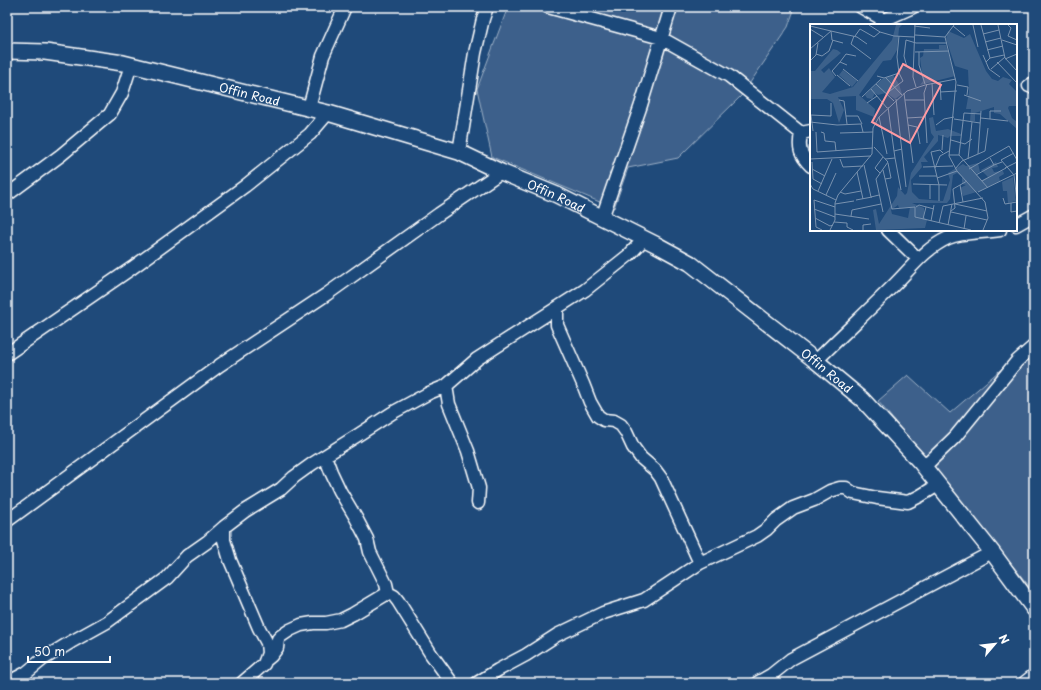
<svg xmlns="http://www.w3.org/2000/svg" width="1041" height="690" viewBox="0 0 1041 690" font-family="'Playpen Sans',sans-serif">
  <rect width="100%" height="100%" fill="#1f4a7a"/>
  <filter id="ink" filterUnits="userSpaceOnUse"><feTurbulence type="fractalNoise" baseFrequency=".025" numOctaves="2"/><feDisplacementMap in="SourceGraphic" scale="8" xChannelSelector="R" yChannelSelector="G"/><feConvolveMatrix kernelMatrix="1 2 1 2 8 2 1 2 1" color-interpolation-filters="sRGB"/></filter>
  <g filter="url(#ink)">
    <path fill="#3c618b" stroke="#9eb0c5" d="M508,7H795L788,27L741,96L678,158L628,168L614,208L492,157L477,89Z
      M1034,341V592L878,401L908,375L950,413Z"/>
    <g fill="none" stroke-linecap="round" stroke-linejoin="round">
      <g stroke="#fff" stroke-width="15">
        <path id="minor" d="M548,7L661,38L729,76L801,133L811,131
          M861,7L884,20
          M881,25L884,20L913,7
          M1029,86L1034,83
          M309,108L323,56L345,7
          M801,133C798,149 800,155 811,166
          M459,152L475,53L483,19L487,7
          M7,195L61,155L110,114L122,93L131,65
          M602,218L641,105L671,7
          M1016,225L1034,215
          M888,230L918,259
          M557,308V325L583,384L590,402L598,416L604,420L614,421L621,425L626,432L633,447L641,458L655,470L661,478L700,563
          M7,354L132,268L245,186L310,134L328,113
          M816,361C842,335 869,310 895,284C912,267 926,248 948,238C963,231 983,233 1000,230
          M446,386L449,404L468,451L479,488L478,503
          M325,456L331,472L340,491L356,518L367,539L370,552L386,584L388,593L394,596L398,601L431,654L452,683
          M924,467L955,437L1017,361L1034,346
          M7,521L220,365L327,294L439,214L501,172
          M224,527V540L230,560L259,628L267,643L268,653L264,664L242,683
          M265,661L271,656L277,648L278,639L281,636L290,630L301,625L313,623H326L341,620L353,614L388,593
          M7,683L26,673L43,659L71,642L107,622L167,578L187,556L207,542L224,527L245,511L281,489L294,477L312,464L358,435L392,413L429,393L446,386L477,359L585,290L629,255L644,239
          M477,683L498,670L526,655L557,635L603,613L644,600L700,563L757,536L767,529L776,520L793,508L814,500L830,491L840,488H846L853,493L877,498L908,502L920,496L938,485
          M757,683L771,675L791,659L992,552
          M1024,683L1034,675"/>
      </g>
      <g stroke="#fff" stroke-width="18">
        <g id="tertiary">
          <path id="s1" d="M7,51L45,52L123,63L328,113L459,152L501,172L557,195L657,245L690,263L816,361L863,400L921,463L992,552L1034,609"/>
        </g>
      </g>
      <use href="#minor" stroke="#1f4a7a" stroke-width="12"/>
      <use href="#tertiary" stroke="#1f4a7a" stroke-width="15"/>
    </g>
  </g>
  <g text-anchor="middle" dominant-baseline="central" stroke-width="3" stroke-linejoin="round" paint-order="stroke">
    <g font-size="12" fill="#fff" stroke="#1f4a7a">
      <text stroke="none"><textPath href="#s1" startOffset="247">Offin Road</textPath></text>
      <text stroke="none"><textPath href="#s1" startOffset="571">Offin Road</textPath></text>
      <text stroke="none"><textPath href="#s1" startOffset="895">Offin Road</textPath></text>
    </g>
  </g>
  <g transform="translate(810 24)">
    <rect width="207" height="207" fill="#1f4a7a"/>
    <path d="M86,1H92L89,4L87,26L81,36L73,37L49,71L65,85L64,93L46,86V72L28,73L34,86L29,99L23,79L17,75H0V47H5L23,25L27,26L31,29L11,46L14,49L19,44L25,53L12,68L20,70L43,63L82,16ZM138,7L154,14L160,10L176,47L182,55L188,57L193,53L202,56L199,60L207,68V82H199L198,84L202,94L207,98V105L190,90L184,89V83L165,89V97H160L161,85H156L159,68L158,46L145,42L136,15ZM129,21H136L145,52L110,61L113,57L110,34L113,32L114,25H129ZM33,46L47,57L42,63L29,51ZM83,51L89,60L92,70L85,75L76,69L68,71L65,69L62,75L57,74L55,71L72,55ZM123,93L126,107L138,105L151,110V112H140L138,114L128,111V117L114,133L118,138H111L112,143L101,156L102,168L109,175L133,177L140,156L138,149L153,140L156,142L168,139L170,148L166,150L172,156L178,153L171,146L186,138L188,143L182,144L184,148L193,147L194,150L189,153L190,157L170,167L153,172L150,164L156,161L152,160V153L147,149L143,151L140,175L137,179H102L114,184V193L117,196L115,204L66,206L63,186L66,185L69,200L87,172L88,163L95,171L97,169L101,149L124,113L121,109L119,94ZM88,181L89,184L100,183L98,194L82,190L81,186ZM203,153L206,177L198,179L197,167H193L192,158Z" fill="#3c618b" fill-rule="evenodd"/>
    <path fill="none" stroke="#7992af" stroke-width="1" d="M59,1L70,8M105,1L103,53L106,63M144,1L135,13L146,58L139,132L147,147L175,178L178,194L173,206M163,1L168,23M171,1L180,34M188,1L195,34L207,47M198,1L201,4L198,12L207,16M0,2L21,7L22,16L33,19M104,2L120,4M143,2L155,12M0,5L13,13M173,10L189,6M105,11L135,13M44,12L41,20L61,35M45,12L50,5L64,13L70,8L84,12L104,13M96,16L106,19H137M96,16L94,32L97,43M192,16L207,21M175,18L191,14M0,25L21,7L47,13L57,20M177,26L193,22M105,28L139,27M109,28V41L115,60M6,30L12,32L19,27L23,16M173,31L179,45L190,53M195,35L207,30M0,37L6,31L8,19M176,38L180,34L194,31M187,38L207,59M37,41L30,38L36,30L46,32M33,45L48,57M181,45L195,33M27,51L40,62M26,52L22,47L30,38M67,52L74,54L89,49M76,54L92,71M130,58L131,76M122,59L124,91M66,60L84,77M117,60L114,69L117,119M147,61L158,63L157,71M61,65L77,84M130,68L147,67M94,69L103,139M76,70L93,57L89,49L87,33L89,12M154,71L171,77M52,73L71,55M86,75L96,163M29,76L34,77L37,100M95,76H114M57,79L67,72M78,83L84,127M36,92H48L52,100M69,93L77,130M97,94L114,93M171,94L198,97M144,95L170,99M180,95V87H191M0,98L27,101L51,100L53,108M98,101L107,103L110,120M126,101L134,95L144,93M3,107L1,91L21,92V79M6,108L7,128L63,124M11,108L14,109L15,117L25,118L26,127M30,109L63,108M141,116L155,120L162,115M64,123L78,138L66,155L73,188M132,126L133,111M204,129L191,136L204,151M168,130L171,87M139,131H149L178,164M149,131L154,89L171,90M85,134L84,127L92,125M180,134L184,141L192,138M0,135L61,132M30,135L33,143L53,142M75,135L85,134L91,166M158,135L162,98M2,138L3,155L12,160M54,141L61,173L69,171M113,143L143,142M125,144L130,132L139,127M195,144L207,138M2,145L15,152M145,145L152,137L175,127L178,104M159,145L199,122L207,136M73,146L82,185L105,183V193L161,206M47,148L53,175M70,149L65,144L73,133M166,151L184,141M204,151L207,178M109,152H127M127,154L147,147M75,155L81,154L78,139M172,157L196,144M0,160L3,165L26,176M103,160L137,161M150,161L153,178M8,167L22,135M30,168L35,170L51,167M168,168L207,149M16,171L26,149M193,174L195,180L207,178M120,175V160M46,176L62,173M129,177V161L121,128L130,126L133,129M201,179V188L207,187M25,180L44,177M145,180L177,187M106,183L109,181L124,185M4,185L25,193M141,187L145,184L143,165L157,157M141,188L177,196M25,190L59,195M41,192L42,186L71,180M5,194L20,202L23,201M113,195L116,183M121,197L124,181M24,198L37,199V203L43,206M129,199L133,182L173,174M138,201L142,180M154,205L156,192M12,206L6,203L4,176L25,183M20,206L25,196V179L28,171L62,130L63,104L69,93L97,67L115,61L146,55M53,206V201L61,200"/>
    <path fill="#ff9aa2" fill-opacity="0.15" stroke="#ff9aa2" stroke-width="2" d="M93,40L131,61L100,119L62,98Z"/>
    <rect width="207" height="207" fill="none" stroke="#fff" stroke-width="2"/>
  </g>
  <rect width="1041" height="690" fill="none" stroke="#1f4a7a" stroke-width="24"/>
  <rect x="12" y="12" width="1017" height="666" fill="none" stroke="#fff" stroke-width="1.5" filter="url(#ink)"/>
  <g transform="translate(995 644) rotate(62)" stroke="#1f4a7a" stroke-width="3" paint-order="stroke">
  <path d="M0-3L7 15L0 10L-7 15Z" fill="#ffffff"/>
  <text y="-6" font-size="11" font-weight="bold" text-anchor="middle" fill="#ffffff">N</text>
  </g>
  <path d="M28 656v6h82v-6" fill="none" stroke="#ffffff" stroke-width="2"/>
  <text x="34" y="656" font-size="12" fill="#ffffff" stroke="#1f4a7a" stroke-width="3" paint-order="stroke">50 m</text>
</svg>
